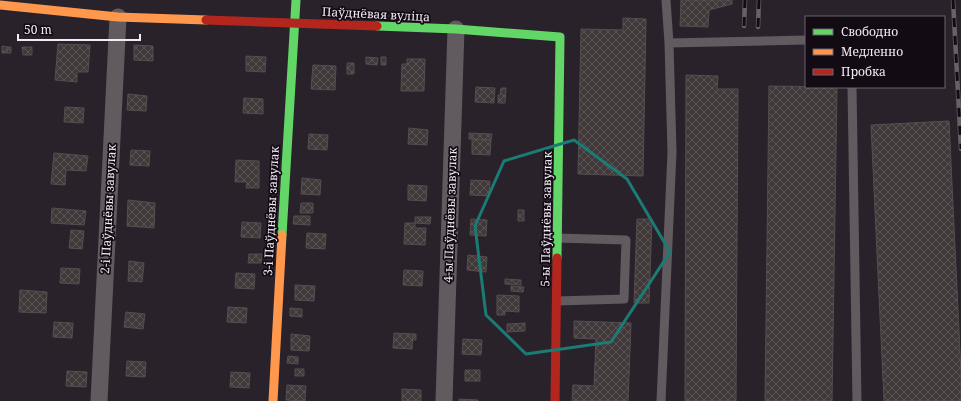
<svg xmlns="http://www.w3.org/2000/svg" width="961" height="401" viewBox="0 0 961 401" font-family="'Noto Serif',serif">
  <defs>
    <pattern id="building-cross-hatch" width="8" height="8" patternUnits="userSpaceOnUse"><rect width="8" height="8" fill="#403839"/><path d="M0 0l8 8M0 8l8-8" fill="none" stroke="#5c5556"/></pattern>
  </defs>
  <rect width="100%" height="100%" fill="#2a222b"/>
  <path fill="url(#building-cross-hatch)" stroke="#554d4f" d="M681,0H732V4L709,10L708,27L680,26Z
    M623,18L646,19L643,176L578,174L581,29L623,30Z
    M58,44L90,45L88,72H77V82L55,80Z
    M134,45L153,46V61L134,60Z
    M2,46L8,47L7,53H2Z
    M8,47H11V53H7Z
    M22,47H32V55H23Z
    M246,56L266,57L265,72L246,71Z
    M366,57L378,58L377,65L366,64Z
    M381,57H386V65H381Z
    M407,59H425L424,91H401L402,64H407Z
    M347,63H354V74H347Z
    M313,65L336,66L335,90L311,89Z
    M686,75L718,76L717,89H738L736,401H685Z
    M769,86L837,87L832,401H765Z
    M476,87L495,88L494,103L475,102Z
    M501,88H506L505,103H498V95H500Z
    M128,94L147,96L146,111L127,110Z
    M244,98L263,99V114L243,113Z
    M65,107L84,108L83,123L64,122Z
    M949,121L961,373V401H884L871,125Z
    M409,128L428,130L427,145L408,144Z
    M469,133L492,134L491,140L469,139Z
    M309,134L328,135L327,150L308,149Z
    M472,139L491,140L490,155L472,154Z
    M131,150L150,151L149,166L130,165Z
    M54,153L88,156L86,171L66,170L65,185L51,184Z
    M236,160L259,161V188H246L247,182H235Z
    M302,178L321,180L320,195L301,194Z
    M471,180L490,181L489,196L470,195Z
    M408,185L427,186L426,201L408,200Z
    M128,200L155,203L154,228L127,226Z
    M301,203H313V213H300Z
    M52,208L86,211L84,225L51,223Z
    M518,210H524V221H518Z
    M294,216H310V225L293,224Z
    M415,217H431L430,224L415,223Z
    M471,219L487,220L486,236L470,235Z
    M637,219H652L649,303H634Z
    M242,222L261,223L260,238L241,237Z
    M405,223H415V228H426L425,245L404,244Z
    M71,230L84,231L82,249L69,248Z
    M307,233L326,234L325,249L306,248Z
    M249,254H262L261,263H248Z
    M468,255L487,257L486,272L467,270Z
    M129,261L144,263L142,282L128,281Z
    M61,268L80,269L79,284L60,283Z
    M404,270L423,271L422,286L403,285Z
    M236,273L255,274L254,289L235,288Z
    M505,279L521,280V285L505,284Z
    M295,285L315,286L314,301L295,300Z
    M511,286L524,287L523,292L511,291Z
    M20,290L47,292L46,313L19,312Z
    M497,295L519,296V312L505,311V315H497Z
    M228,307L247,308L246,323L227,322Z
    M290,308L302,309V317L290,316Z
    M126,312L145,314L143,329L124,327Z
    M574,321L631,323L628,401H572L573,385L594,386L596,339L574,338Z
    M54,322L73,323L72,338L53,337Z
    M525,323V331L507,332V324Z
    M394,333L413,334L412,349L393,348Z
    M291,334L310,336L309,351L291,350Z
    M413,334H416V340H412Z
    M463,339L482,340L481,355L462,354Z
    M288,356L298,357V364L287,363Z
    M127,361L146,362L145,377L126,376Z
    M295,369H304V376H295Z
    M465,370H480V381H465Z
    M67,371L87,372L86,387L66,386Z
    M231,372L250,373L249,388L230,387Z
    M287,385L306,386L305,401L286,400Z
    M402,389L421,390V401H402Z
    M459,399L478,400V401H459Z"/>
  <g fill="none" stroke-linecap="round" stroke-linejoin="round">
    <path stroke="#615b5f" stroke-width="9" d="M669,43L806,40
      M852,87L857,401
      M557,301L624,299L626,240L557,238
      M661,401L672,152L669,43L666,0"/>
    <path stroke="#615b5f" stroke-width="17" d="M99,401L118,17
      M444,401L456,29"/>
    <path stroke="#63d668" stroke-width="9" d="M377,26L456,29L560,37L557,258
      M282,235L296,0"/>
    <path stroke="#ff974d" stroke-width="9" d="M0,5L118,17L206,20
      M273,401L282,235"/>
    <path stroke="#b3261e" stroke-width="9" d="M206,20L377,26
      M555,401L557,258"/>
    <g stroke="#676266" stroke-width="4.5">
      <path id="rail" d="M953,0L961,149
        M744,26L745,0
        M758,27L759,0"/>
    </g>
    <use href="#rail" stroke="#120b13" stroke-width="3" stroke-dasharray="9" stroke-linecap="butt"/>
  </g>
  <path fill="none" stroke="#1a7c75" stroke-width="3" stroke-linejoin="round" d="M574,140L627,179L670,252L611,342L526,354L486,315L475,226L504,161Z"/>
  <g text-anchor="middle" dominant-baseline="central" stroke-width="3.5" stroke-linejoin="round" paint-order="stroke">
    <g font-size="12" fill="#f5ebf6" stroke="#120b13">
      <text transform="translate(376 14) rotate(3)">Паўднёвая вуліца</text>
      <text transform="translate(108 209) rotate(-87)">2-і Паўднёвы завулак</text>
      <text transform="translate(271 211) rotate(-87)">3-і Паўднёвы завулак</text>
      <text transform="translate(450 215) rotate(-88)">4-ы Паўднёвы завулак</text>
      <text transform="translate(546 219) rotate(-89)">5-ы Паўднёвы завулак</text>
    </g>
  </g>
  <rect x="805" y="16" width="140" height="72" fill="#120b13" stroke="#6d656e"/>
  <rect x="813" y="29" width="20" height="6" fill="#63d668" stroke="#6d656e"/>
  <text x="841" y="36" font-size="12" fill="#f5ebf6">Свободно</text>
  <rect x="813" y="49" width="20" height="6" fill="#ff974d" stroke="#6d656e"/>
  <text x="841" y="56" font-size="12" fill="#f5ebf6">Медленно</text>
  <rect x="813" y="69" width="20" height="6" fill="#b3261e" stroke="#6d656e"/>
  <text x="841" y="76" font-size="12" fill="#f5ebf6">Пробка</text>
  <path d="M18 34v6h122v-6" fill="none" stroke="#f5ebf6" stroke-width="2"/>
  <text x="24" y="34" font-size="12" fill="#f5ebf6" stroke="#120b13" stroke-width="3" paint-order="stroke">50 m</text>
</svg>
